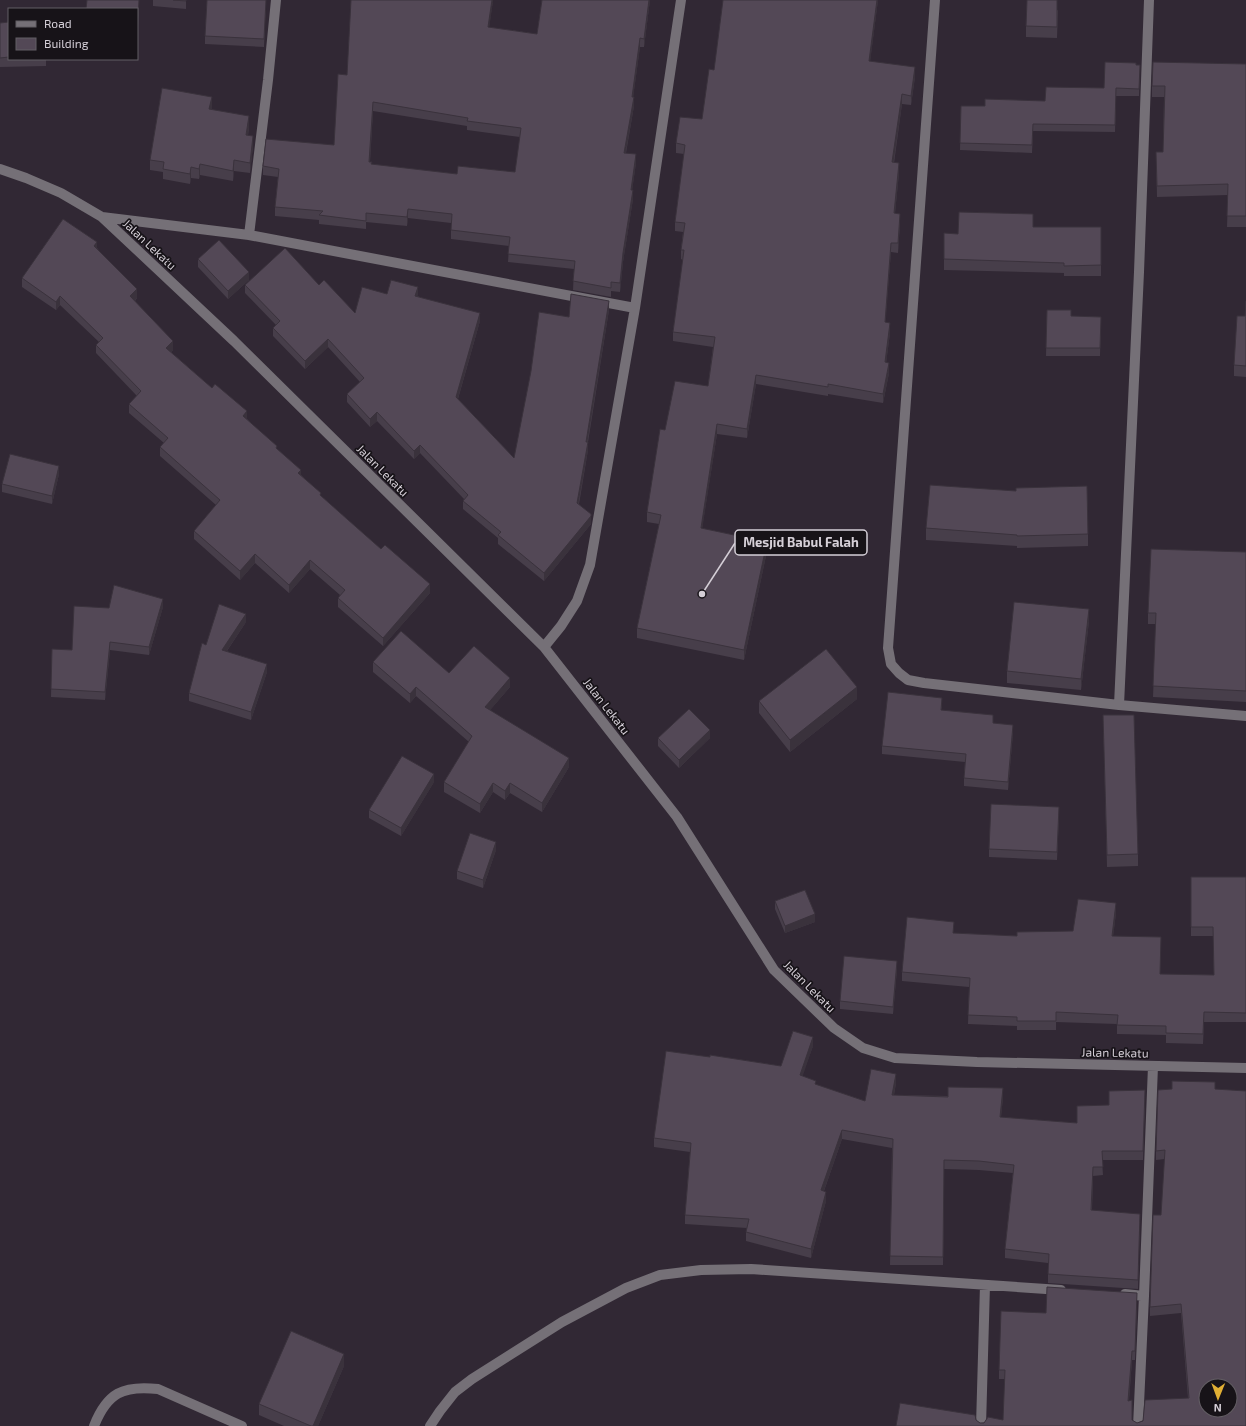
<svg xmlns="http://www.w3.org/2000/svg" width="1246" height="1426" viewBox="0 0 1246 1426" font-family="'Exo 2',sans-serif">
  <rect width="100%" height="100%" fill="#312834"/>
  <g fill="none" stroke-linecap="round" stroke-linejoin="round">
    <path stroke="#757077" stroke-width="10" d="M935,0L888,648L891,664L899,673L908,680L924,683L1119,705L1246,716
      M0,169L26,178L61,193L102,217L234,341L544,647L677,817L774,970L834,1028L863,1048L895,1058L977,1062L1246,1068
      M102,217L249,235L635,308
      M249,235L268,80L276,0
      M544,647L561,626L577,601L590,565L635,308L681,0
      M1119,705L1139,272L1149,0
      M1125,1294L1144,1296
      M94,1426C107,1393 123,1385 158,1389L242,1426
      M430,1426L440,1411L455,1392L472,1379L562,1322L626,1288L660,1275L701,1270L751,1269L1061,1290
      M981,1426L985,1285
      M1138,1426L1144,1296L1153,1066"/>
  </g>
  <path fill="#473e4a" fill-rule="evenodd" d="M139,0L138,26H137V9Z
    M153,0H186V9L153,6Z
    M266,0L264,47L205,44V36Z
    M493,0L489,27L537,34L542,0H650L644,47H640L633,97L634,106L626,153L636,163L632,190L633,199L623,262L620,292L611,291V297L573,290L574,269L508,262L509,246L451,239V223L408,218L407,226L366,222V229L319,224V220L275,216V207L278,177L263,175V166L334,145L347,75ZM373,111L467,126V130L520,137L515,172L457,174L372,165L370,162Z
    M878,0L870,61L915,77L911,105L902,104L894,163L899,173L895,213L900,223L898,253L891,252L885,322L890,333L886,363L889,373L883,403L828,394V396L756,384L747,438L717,434L702,528L767,551L744,660L637,638V628L659,524L647,522V512L665,430L708,386L713,347L673,341V332L683,260L681,259V250L683,232L675,231V222L684,154L676,153V143L702,119L714,70Z
    M1058,10L1057,38L1026,37V26Z
    M9,22V59H46V66L0,67V23Z
    M1246,64V227H1227L1228,195L1157,197L1156,152H1163L1164,97H1152V86Z
    M1136,65H1140L1139,96H1116L1115,132L1033,131L1032,153L960,150L961,106H985L1045,101L1104,88Z
    M212,107L211,110L249,127L248,136L253,146L250,173L234,171L233,181L200,175L199,179L191,178L190,184L163,179V172L150,170V160Z
    M1101,227V276H1064V273L944,270V259L958,234Z
    M97,248L137,298L135,301L173,350L171,352L247,419L277,450L301,475L321,496L430,593L383,646L338,607V598L340,595L310,569L289,593L255,563L240,580L194,539V531L216,505L160,456V447L164,443L129,413V404L137,396L96,353V345L99,342L60,305L56,310L22,287V278Z
    M198,259L249,280L228,299L198,267Z
    M245,285H319L355,313L387,294L417,296L480,321L458,399L514,458L569,317L609,310L588,442V450L579,504L591,522V524L544,581L498,544V538L463,509V501L464,499L420,453L414,459L377,421L370,427L347,402V394L360,382L328,347L305,369L273,336V328L276,325L245,293Z
    M1246,301V377L1234,376V365L1245,316Z
    M1047,310L1071,316L1101,317L1100,356H1046Z
    M59,474L52,504L2,492V484Z
    M926,528L1088,534V546L1017,548V546L926,540Z
    M1246,552V702L1153,697L1156,624H1148V613Z
    M163,607L149,655L110,650L105,700L51,697L52,649L72,650L109,608Z
    M1089,621L1081,690L1007,683V671Z
    M246,622L227,651L267,672L251,720L189,701V693L206,645Z
    M373,662L449,673L510,687L490,710L569,767L542,812L510,793L505,800L493,792L480,813L444,792V782L469,742L416,696L410,703L373,672Z
    M857,699L790,752L759,713V701Z
    M942,706L941,710L993,723L1013,733L1008,790L964,786V778L965,762L882,754V746Z
    M1103,715L1138,854V866L1107,867Z
    M658,738H710L679,768L658,746Z
    M434,782L401,836L369,818V810Z
    M1059,815L1057,860L989,857V849Z
    M496,850L483,888L457,879V871Z
    M1191,877H1246V1022H1204L1203,1044L1166,1043V1035L1117,1034V1024L1056,1022V1030H1017V1026L968,1024L969,987L902,981V972L954,933L1017,936L1073,931L1116,913L1113,936L1160,974L1214,975L1213,936H1191Z
    M775,901L815,922L785,933L775,909Z
    M897,969L893,1014L840,1009V1001Z
    M813,1046L802,1076L816,1085L865,1101L896,1083L894,1095L1003,1097L1001,1117L1077,1123V1106L1109,1105L1145,1099L1143,1160H1102L1103,1175L1093,1176L1092,1210L1140,1222L1138,1289L1048,1283V1263L1005,1258V1249L1013,1173L979,1170L944,1169L943,1265H890L892,1148L842,1139L824,1191L826,1201L811,1258L746,1241V1232L747,1228L685,1224V1215L690,1152L654,1147V1138L781,1066Z
    M1215,1089L1246,1426H896L976,1420L980,1423L1003,1420L1005,1379H999V1370L1046,1313L1137,1302L1135,1360H1132L1129,1401L1132,1420L1137,1423L1188,1398L1181,1313L1150,1316V1307L1161,1215L1165,1159L1156,1160V1151Z
    M344,1366L318,1426H284L259,1415V1404Z"/>
  <path fill="#3a323c" d="M492,0H493V2L488,36V27Z
    M649,0H650L644,47V39Z
    M877,0H878L869,71V61Z
    M640,38V47L632,106V97Z
    M915,67V77L911,105V96Z
    M902,94V104L892,172V162Z
    M212,97V107L209,120V109Z
    M634,97V106L624,162V153Z
    M373,102V111L369,171V162Z
    M249,116V127L246,146V135Z
    M253,136V146L250,173V163Z
    M636,154V163L631,199V190Z
    M234,160V171L233,181V171Z
    M899,163V173L894,223V213Z
    M200,164V175L199,179V169Z
    M191,167V178L190,184V174Z
    M633,190V199L623,262L620,292V283L623,253Z
    M408,209V218L407,226V217Z
    M900,214V223L898,253V243Z
    M97,242V251L94,246Z
    M891,243V252L885,332V322Z
    M249,272V280L228,299V291Z
    M418,287V295L415,304V296Z
    M137,289V298L130,305V296Z
    M60,296V305L56,310V302Z
    M609,301V310L586,450V442Z
    M480,313V321L456,405V397Z
    M890,323V333L885,372V362Z
    M328,339V347L305,369V361Z
    M173,341V350L166,356V348Z
    M889,363V373L883,403V394Z
    M756,375V384L747,438V429Z
    M247,411V420L243,416Z
    M377,412V421L370,427V419Z
    M717,424V434L701,537V528Z
    M588,442V450L577,511V503Z
    M420,445V453L414,459V451Z
    M59,466V474L52,504V496Z
    M301,470V478L298,473Z
    M591,514V524L544,581V573Z
    M767,542V551L744,660V650Z
    M255,554V563L240,580V571Z
    M310,560V569L289,593V585Z
    M430,584V593L383,646V638Z
    M163,599V607L149,655V647Z
    M1089,609V621L1081,690V679Z
    M246,614V622L222,658V650Z
    M110,642V650L105,700V692Z
    M267,664V672L251,720V712Z
    M510,678V687L485,716V707Z
    M416,687V696L410,703V694Z
    M857,687V699L790,752V740Z
    M1013,725V733L1008,790V782Z
    M710,730V738L679,768V760Z
    M569,758V767L542,812V803Z
    M434,774V782L401,836V828Z
    M493,783V792L480,813V804Z
    M510,783V793L505,800V791Z
    M496,842V850L483,888V880Z
    M1116,903V913L1112,946V936Z
    M815,914V922L785,933V926Z
    M897,961V969L893,1014V1007Z
    M813,1037V1046L800,1084V1075Z
    M896,1074V1083L892,1104V1095Z
    M1003,1088V1097L1000,1126V1117Z
    M842,1130V1139L821,1199V1190Z
    M826,1192V1201L811,1258V1249Z
    M1137,1293V1302L1135,1360V1351Z
    M1132,1351V1360L1128,1410V1401Z
    M344,1354V1366L318,1426H313Z"/>
  <path fill="#534856" stroke="#3a323c" fill-rule="evenodd" d="M87,0H139L138,18H137V9H86Z
    M173,0H186V1Z
    M207,0H266L264,39L205,36Z
    M351,0H492L488,27L537,34L542,0H649L644,39L640,38L632,97H634L624,153L636,154L631,190H633L623,253L620,283L611,282V288L573,281L575,261L508,254L510,237L451,230L452,214L408,209L407,217L366,213V221L319,215L323,211L275,207L279,169L263,166L266,139L334,145L338,74L347,75ZM373,102L468,118L467,121L521,128L515,172L458,166L457,174L371,164L372,162H369Z
    M723,0H877L869,61L915,67L911,96L902,94L892,162L899,163L894,213L900,214L898,243H891L885,322L890,323L885,362L889,363L883,394L828,384V387L756,375L747,429L717,424L701,528L767,542L744,650L637,628L661,515L647,512L660,429L665,430L675,381L708,386L715,337L673,332L684,250H681L685,223L675,222L685,145L676,143L680,117L702,119L709,69L714,70Z
    M1027,0H1057V27L1026,26Z
    M9,22V57L0,58V23Z
    M1105,62L1136,63V65H1140L1139,89L1116,88L1115,125L1033,124L1032,145L960,143L961,106H985V99L1045,101L1046,87L1104,88Z
    M1153,62L1246,64V216H1227L1228,184L1157,186L1156,152H1163L1165,86H1152Z
    M162,88L212,97L209,109L249,116L246,135L253,136L250,163L234,160L233,171L200,164L199,169L191,167L190,174L163,169L164,162L150,160Z
    M959,212L1033,214V227H1101V265L1064,266V263L944,259V233L958,234Z
    M63,219L97,242L94,246L137,289L130,296L173,341L166,348L212,388L215,384L247,411L243,416L277,446L276,448L301,470L298,473L321,493L320,495L347,519L381,549L385,545L430,584L383,638L338,598L345,590L310,560L289,585L255,554L240,571L194,531L220,500L160,447L168,438L129,404L141,391L96,345L103,338L60,296L56,302L22,278Z
    M219,240L249,272L228,291L198,259Z
    M285,248L319,285L324,280L355,313L362,287L387,294L391,280L418,287L415,296L480,313L456,397L514,458L531,371L539,312L569,317L571,294L609,301L586,442H588L577,503L591,514V516L544,573L498,535L501,532L463,501L468,495L420,445L414,451L377,412L370,419L347,394L364,378L328,339L305,361L273,328L280,321L245,285Z
    M1246,301V366L1234,365L1237,316H1245Z
    M1047,310H1071V316L1101,317L1100,348H1046Z
    M10,454L59,466L52,496L2,484Z
    M930,485L1016,491V488L1087,486L1088,534L1017,536V535L926,528Z
    M1151,549L1246,552V691L1153,686L1156,613H1148Z
    M114,585L163,599L149,647L110,642L105,692L51,689L52,649L72,650L74,606L109,608Z
    M1014,602L1089,609L1081,679L1007,671Z
    M219,604L246,614L222,650L267,664L251,712L189,693L202,643L206,645Z
    M401,631L449,673L474,646L510,678L485,707L569,758L542,803L510,783L505,791L493,783L480,804L444,782L472,736L416,687L410,694L373,662Z
    M826,649L857,687L790,740L759,701Z
    M888,692L942,698L941,710L993,715V723L1013,725L1008,782L964,778L966,754L882,746Z
    M689,709L710,730L679,760L658,738Z
    M1103,715H1134L1138,854L1107,855Z
    M402,756L434,774L401,828L369,810Z
    M991,804L1059,807L1057,852L989,849Z
    M470,833L496,842L483,880L457,871Z
    M1191,877H1246V1013L1204,1012L1203,1034L1166,1033V1026L1117,1025L1118,1015L1056,1012V1021H1017V1017L968,1015L970,978L902,972L907,917L954,922L953,933L1017,936V932L1073,931L1078,899L1116,903L1112,936L1161,937L1160,974L1214,975L1213,927H1191Z
    M805,890L815,914L785,926L775,901Z
    M844,956L897,961L893,1007L840,1001Z
    M793,1031L813,1037L800,1075L816,1081L815,1084L865,1101L871,1069L896,1074L892,1095L948,1097V1087L1003,1088L1000,1117L1077,1123V1106L1109,1105V1091L1145,1090L1143,1151H1102L1103,1167H1093L1091,1210L1140,1214L1138,1280L1048,1274L1049,1254L1005,1249L1014,1165L979,1161L944,1160L943,1257L890,1256L893,1139L842,1130L821,1190L826,1192L811,1249L746,1232L749,1219L685,1215L691,1143L654,1138L666,1051L710,1057V1055L781,1066Z
    M1172,1081L1215,1082V1089L1246,1091V1426H896L900,1403L975,1415L976,1420L980,1423H984L988,1417L1003,1420L1005,1370H999L1001,1311L1046,1313L1047,1287L1137,1293L1135,1351H1132L1128,1401L1132,1400V1420L1137,1423L1143,1421L1145,1400L1189,1398L1181,1304L1150,1307L1153,1215H1161L1165,1150L1156,1151L1158,1090L1172,1089ZM1206,1386H1230V1410H1206Z
    M291,1331L344,1354L313,1426H311L259,1404Z"/>
  <g text-anchor="middle" dominant-baseline="central" stroke-width="3.5" stroke-linejoin="round" paint-order="stroke">
    <g font-size="12" fill="#d5cfd7" stroke="#171318">
      <text transform="translate(150 244) rotate(43)">Jalan Lekatu</text>
      <text transform="translate(383 470) rotate(45)">Jalan Lekatu</text>
      <text transform="translate(607 706) rotate(52)">Jalan Lekatu</text>
      <text transform="translate(810 986) rotate(45)">Jalan Lekatu</text>
      <text transform="translate(1115 1052) rotate(1)">Jalan Lekatu</text>
    </g>
  </g>
  <path fill="none" stroke="#d5cfd7" stroke-width="1.5" d="M702 594L735 543"/>
  <circle fill="#d5cfd7" stroke="#171318" stroke-width="1.5" cx="702" cy="594" r="4"/>
  <rect fill="#171318" stroke="#d5cfd7" stroke-width="1.5" x="735" y="530" width="132" height="25" rx="4"/>
  <g font-size="13" text-anchor="middle" font-weight="bold" fill="#d5cfd7">
    <text x="801" y="547">Mesjid Babul Falah</text>
  </g>
  <rect x="8" y="8" width="130" height="52" fill="#171318" stroke="#635e64"/>
  <rect x="16" y="21" width="20" height="6" fill="#757077" stroke="#635e64"/>
  <text x="44" y="28" font-size="12" fill="#d5cfd7">Road</text>
  <rect x="16" y="38" width="20" height="12" fill="#534856" stroke="#635e64"/>
  <text x="44" y="48" font-size="12" fill="#d5cfd7">Building</text>
  <g transform="translate(1218 1398) rotate(181)"><circle r="19" fill="#171318" stroke="#635e64"/>
  <path d="M0-3L7 15L0 10L-7 15Z" fill="#e1af34"/>
  <text y="-6" font-size="11" font-weight="bold" text-anchor="middle" fill="#d5cfd7">N</text>
  </g>
</svg>
